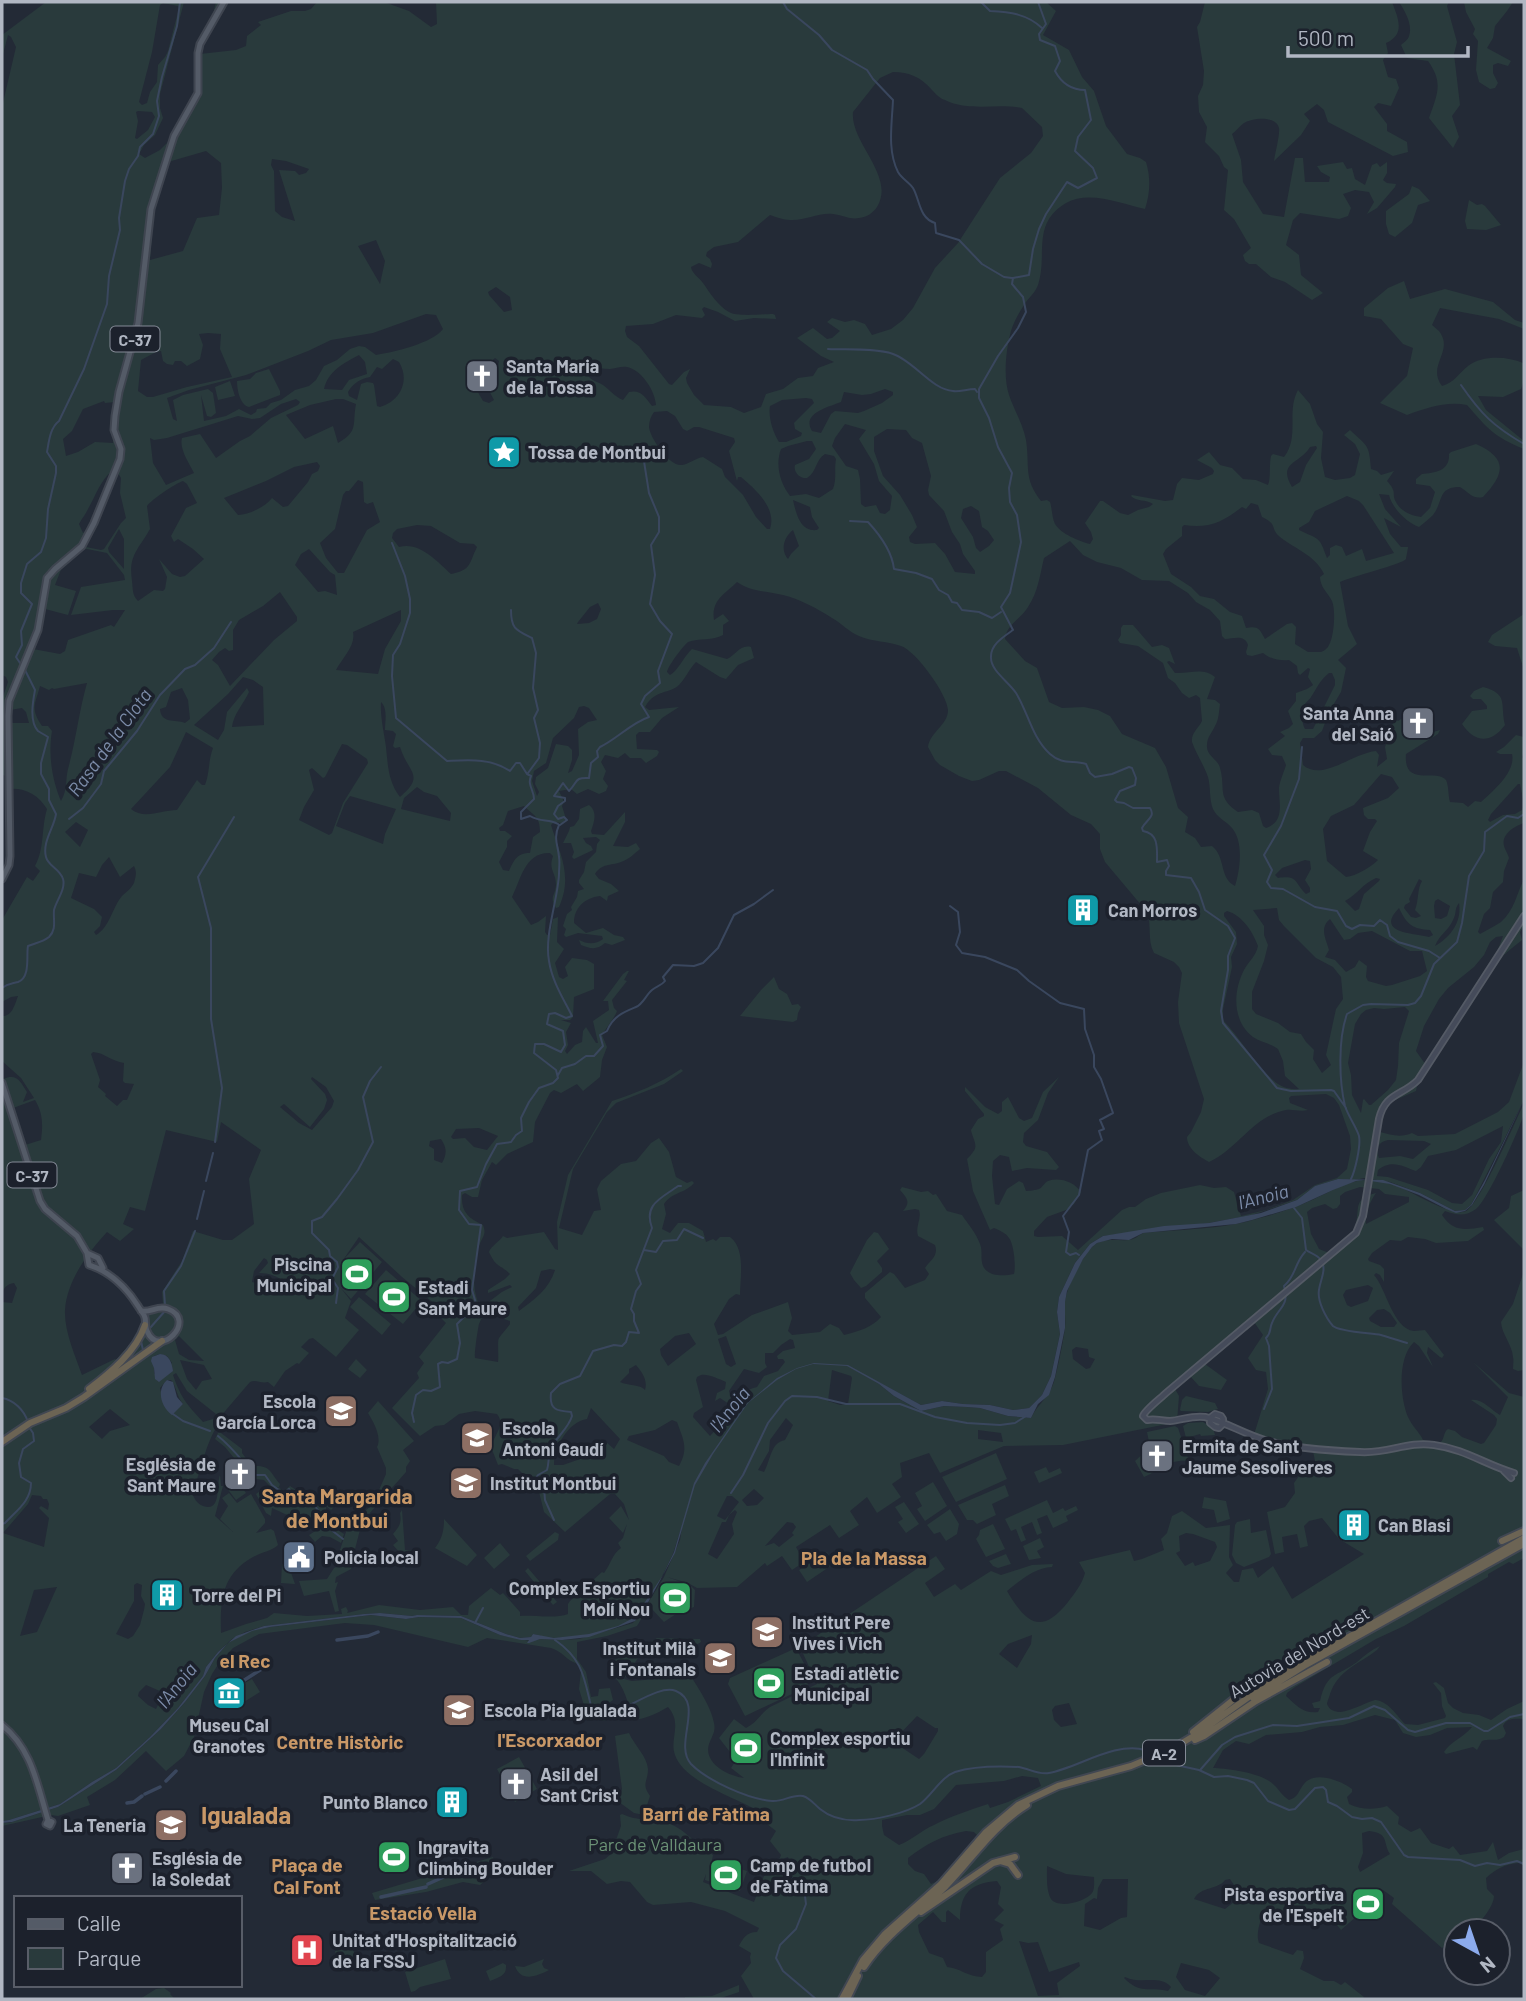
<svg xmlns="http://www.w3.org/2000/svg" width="1526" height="2001" viewBox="0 0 1526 2001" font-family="Barlow,sans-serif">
  <rect width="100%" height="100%" fill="#232a36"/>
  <path fill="#293a3c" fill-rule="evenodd" d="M46,2H184L160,94V108L163,118L155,135L144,145L139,154L145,158L160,150L168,142L194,96L196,84L195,48L212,18L216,2H226L201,45L200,54L236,50L246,46L247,36L261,25L258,22L291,11H305L311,9L317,2H384L409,11L431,27L437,24L436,2H1046L1056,11L1043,35L1069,50L1082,77L1094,91L1106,126L1127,154L1140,158L1146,162C1151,178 1150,194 1145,209C1122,204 1089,190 1066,203C1031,224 1048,254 1038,285C1036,291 1030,297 1026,302C1020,311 1014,321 1011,331C1006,349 1003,377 1009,395C1014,410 1023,424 1026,440C1030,466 1023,478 1041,501L1047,500L1050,502C1052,508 1052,518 1055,524C1061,534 1079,541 1090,544L1093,539L1091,532L1085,523L1100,501H1103L1120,513L1128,515L1138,510L1149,507L1153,504C1146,499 1136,502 1131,496L1132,495L1165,501L1173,500L1177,484L1182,478L1199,480L1213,474L1214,471L1212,468L1197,460L1209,452L1220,465L1232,468L1243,479L1256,480L1268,485C1271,479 1269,464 1271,456L1273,454L1284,457C1300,436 1286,412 1298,390L1310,404L1317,424L1323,432L1321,458L1325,477L1335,480L1350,478L1355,475L1360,454L1355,444L1344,435L1350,430C1368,447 1369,444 1371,469L1377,471L1381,475L1394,471L1387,481C1398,493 1391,493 1396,502C1400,511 1412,516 1421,517L1430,508L1435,492L1430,486L1416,484V479L1422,474C1435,473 1450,471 1449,454L1451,452L1476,444C1508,458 1505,474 1483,497C1473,500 1467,491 1460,487C1437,487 1444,501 1433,515C1429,519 1424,523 1419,527C1407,523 1392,508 1389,495L1379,494L1385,509L1401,527L1384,518L1390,534L1401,547H1408C1408,549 1406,558 1406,559C1403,564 1350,577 1340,582L1348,626L1357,644L1338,660L1346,668L1341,692L1329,712L1322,731L1314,738H1303L1300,743L1303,765C1322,782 1353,753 1376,751L1379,755L1377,767L1387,759L1385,747L1391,731L1394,718L1398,721L1401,719L1405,722V731L1407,734H1426L1440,730L1438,734L1406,754C1403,788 1436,768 1446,780C1449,786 1448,796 1450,802L1463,803L1468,807L1475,801L1481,802C1493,791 1516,772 1512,754H1500L1496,752L1504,747L1516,735L1524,737V751L1522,757L1524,760V823C1515,826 1501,834 1504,846C1505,850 1508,854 1509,858L1504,871L1503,882L1493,892L1490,908L1484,914L1478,932L1480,934C1487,930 1495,926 1501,922C1514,911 1517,893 1524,879V926L1520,932L1522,940C1509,951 1501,955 1491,971C1479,988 1471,1013 1452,1024V1021L1497,952L1503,936L1496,937L1490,942L1484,955L1474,967L1448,988L1439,999L1424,1026L1416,1051L1428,1068L1426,1074L1417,1086L1416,1091L1386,1104L1380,1119V1132C1391,1135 1401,1138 1412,1133L1418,1136L1455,1134L1498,1112L1509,1102L1524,1062V1100L1471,1205L1465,1210L1455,1211L1420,1193L1390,1182L1364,1178L1355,1180L1338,1179L1315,1186L1297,1200L1252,1215L1209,1223L1103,1236L1090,1244L1075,1263L1059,1297L1057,1312L1060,1334L1051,1376L1042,1395L1029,1408L1013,1410L990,1405L963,1404L942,1401L921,1405L850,1367L879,1384L894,1396L921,1411L944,1406L967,1407L980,1408L1008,1416L1031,1418C1038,1404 1049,1397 1054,1382C1058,1367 1063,1343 1065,1328C1066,1319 1064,1310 1065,1301C1067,1287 1082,1257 1092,1247C1102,1237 1116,1241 1128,1240C1134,1240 1138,1236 1143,1233C1181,1229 1222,1230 1260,1218C1275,1214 1291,1209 1305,1203C1324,1196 1344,1181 1365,1180C1375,1180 1387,1182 1397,1186C1411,1191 1453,1218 1466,1211C1480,1204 1515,1122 1524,1103C1524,1107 1524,1111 1524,1114C1519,1130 1488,1200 1476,1209C1465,1217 1457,1215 1445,1211L1442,1215C1453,1232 1465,1230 1483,1227L1484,1230L1468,1241L1436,1243L1425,1239L1408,1237L1401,1241L1390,1240L1372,1253L1368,1259L1369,1261L1380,1265L1384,1269V1282L1380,1275L1376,1273L1374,1275C1386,1288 1393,1329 1414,1331C1418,1331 1421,1330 1425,1330L1444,1355L1442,1358L1440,1357L1428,1347L1427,1353L1433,1367L1419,1346L1414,1342C1397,1358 1400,1398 1408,1417C1412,1426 1420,1433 1423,1440L1440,1443C1445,1439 1443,1432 1448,1429L1455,1431L1462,1437L1481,1444L1484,1443L1496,1425L1497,1419L1494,1415L1471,1400C1482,1398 1491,1410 1500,1415L1508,1397L1473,1362L1509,1393L1524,1397V1558L1513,1564L1509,1562L1488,1574V1577L1404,1626L1376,1639L1295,1687L1287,1693L1286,1696C1296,1705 1303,1714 1318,1712L1320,1708H1314L1312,1703L1320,1701C1327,1671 1337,1677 1357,1662C1364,1656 1371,1650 1380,1646L1377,1650C1359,1664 1338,1670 1330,1694C1330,1695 1327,1702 1327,1704C1329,1710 1335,1712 1340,1712C1352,1711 1371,1700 1376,1700C1389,1702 1397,1716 1405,1724L1418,1725L1445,1718L1446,1716L1442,1706L1441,1693L1433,1683L1436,1682L1444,1688L1448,1703L1453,1708L1463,1713L1479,1715L1491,1720L1507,1709L1524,1701V1719C1516,1719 1507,1717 1503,1726L1506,1733L1504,1737C1497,1742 1490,1738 1482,1741L1477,1750L1473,1747L1446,1754L1444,1752C1450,1742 1464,1737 1472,1727L1447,1728L1430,1735L1416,1737L1403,1733L1395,1720L1375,1715L1343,1725L1320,1727L1302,1732L1266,1735L1249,1744L1236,1741L1223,1750L1213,1768C1226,1768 1262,1773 1273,1784C1279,1789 1282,1796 1289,1800C1299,1797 1298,1791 1304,1784C1314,1770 1342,1781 1352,1789V1792L1347,1797L1349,1804C1362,1810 1375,1810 1387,1806L1399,1817L1398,1824L1411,1832L1420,1828L1431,1843L1449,1849L1453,1846L1460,1855L1487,1851L1493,1842L1498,1860L1509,1853L1524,1849V1866L1519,1863C1505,1864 1496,1869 1486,1878L1487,1889L1494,1896C1494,1906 1479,1926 1469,1930C1467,1931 1458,1931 1456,1931V1938L1442,1948L1392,1904L1394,1898L1383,1890L1374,1897L1370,1893L1352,1907L1358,1915L1341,1930L1332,1919L1310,1916L1305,1912L1293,1908L1288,1911V1920L1286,1922L1273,1917L1263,1915C1259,1923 1256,1936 1259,1943L1293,1955L1297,1950L1303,1951L1304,1958L1300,1969L1324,1981H1334L1341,1985L1345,1982L1364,1997L1363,1999H1068L1059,1997L1034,1999H754L741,1976L751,1963L750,1957L751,1953L739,1946C743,1938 747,1932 757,1932L759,1928L725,1911L691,1902L653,1905L647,1902L630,1882L621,1881L607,1884L591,1871H569L605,1859L611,1854L621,1826L620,1815L622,1814C640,1822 645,1817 661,1821C682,1825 695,1844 713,1855L712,1860L747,1871L740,1891L705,1880L706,1874L703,1882L754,1902L764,1876L771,1875L778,1867L789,1861L788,1857L779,1860L781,1855L770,1841L776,1831L767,1824L765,1815C742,1799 685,1784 675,1755C669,1739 683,1724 668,1707C650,1717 637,1724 616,1716L604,1721L586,1712L579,1689L581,1671L578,1664C565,1660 564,1652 551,1648L487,1638L468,1647L374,1625L345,1623L259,1634L233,1648L219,1663L212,1674L204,1692L194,1737L184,1756L166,1771L146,1751L115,1780L87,1797L90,1805L58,1816L51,1815L2,1826V1823H9L58,1807L116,1770L161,1729L185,1702L205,1676L215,1658L228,1643L250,1631L270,1627L371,1615L406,1619L419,1617L461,1618L500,1635L530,1641L540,1639L562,1640L579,1639L633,1623L645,1608L664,1577L680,1540L682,1527C678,1535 676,1547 672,1556C665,1571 645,1612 632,1620C613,1632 576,1638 554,1638C546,1638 540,1635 533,1634L531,1637L520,1638L506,1634L461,1616L417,1615L412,1616L380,1613L364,1614L264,1626L245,1632L232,1639L218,1652L206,1667L203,1676L178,1708L150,1737L116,1768L92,1782L60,1804L9,1820L2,1821V1302L12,1303L17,1288L14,1283C7,1284 3,1288 2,1295V1077L3,1079C17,1073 20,1081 27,1092L23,1102L34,1098L21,1078L2,1061V1016C12,1017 15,1004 18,996L11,997L2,1002V920L27,877L33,881L40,871L35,866C45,847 41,829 47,809C38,794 24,787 7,789L8,776L2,775V700L8,682L6,677L2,675V107L16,47L11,37L8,35L2,58V35ZM163,3L178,6L179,8L168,51L165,57L158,65L157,82L150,92L147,103L142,105L139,102L152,52L160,5ZM893,72C909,72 921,77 932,90C936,94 939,98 945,100C969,112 997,103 1022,108L1042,127L1043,136L1031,153L1000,178L958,243L935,268L913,308L903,320L891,329L872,335L865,324L854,320L845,322L832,318L827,322L840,331L832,338L827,339L813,328L797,338L821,356L834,362L818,368L813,376L798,378L783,389L766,394L761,407L744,413L731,407L704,405L694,395L687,383L686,378L690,369L684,372L672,385L669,384L639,346L627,337L625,331L626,326L653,324L676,315L702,318L705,315L702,309L704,307L718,312L735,321L754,318L776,319L775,315L773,314C762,314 737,317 729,312C718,306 710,293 703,283C699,277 692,274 691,267L699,263L711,268L712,264L710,259L706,256L707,252L714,247L738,242L770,215C776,217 784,220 790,220C805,221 819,212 833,214C842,215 851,220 859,218C867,217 873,213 877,207C896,176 850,143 853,112L880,78ZM138,111L152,112L155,117L148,130L137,139L135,138L138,121L136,112ZM206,151L221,163L222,188L219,215L197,218L183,251L150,260L154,207L168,162ZM272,159L286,161L309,169L306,173L299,175L295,171L279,170L295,221L282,217L275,211L274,171L271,165ZM376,240L385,261L380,284L358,246ZM496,287L510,297L512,310L504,312L489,295L488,292ZM426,314L436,315L443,329C433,343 394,352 376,355L365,347L359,346L350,349L337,360L324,366L316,380L309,386L295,390L281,400L271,403L266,408L257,409L256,412L251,415L239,409L226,416L204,421L201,395L207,416L211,417L216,413L213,393L208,389L183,395L173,400L177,421L173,419L167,398L189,390L246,375L308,351L331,340L373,333ZM208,333L221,334L220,349L232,377L187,387L153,397H147L138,391L141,360L156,352L161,351L163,361L167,364L173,365L175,361H181L187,366L200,359L203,345L199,334ZM359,355L365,362L367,374L349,380L342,390L324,389C328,371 344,363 359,355ZM495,358L499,361L498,367L491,373L486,385L494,400L489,403L483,401L471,380V375L475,369L486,366ZM393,359L399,362C410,380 401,401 380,407L377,406L374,385L373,383L367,382L361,384L357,400L349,396L348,392C354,382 361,379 370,377L377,367L382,369ZM588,367C595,367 603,369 610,369C615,369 621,366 627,367C642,370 655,391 656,405L652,406C646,398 641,389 629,392L623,400C615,397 610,390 603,385C594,380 589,380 584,370ZM885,389L893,392V395L882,403L864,411L858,413L835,411L831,414L821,433L812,431C801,413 829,407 841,402L844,392L862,395L871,394ZM806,398L812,399L814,403L794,423L795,429L802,433L801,436L786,442H779C773,433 768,417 770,406L782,400ZM296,399L300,402L298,405L271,418L250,436L240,441L216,458L200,434L182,438C179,449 189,463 194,473L166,485L153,463L150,438L154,440L167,438L238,416L252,419L260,418L281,404ZM336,399H343L356,404C352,425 359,431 338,443L333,426L305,439L286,415L310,405ZM104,401L105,403L115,402L112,427L113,443L95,442L78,452L66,456L63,439L72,431L83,409ZM667,411L675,416L683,429L687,431L694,427H699L734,438L735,442L729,451L737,481L738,477H741C755,489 777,508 770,529H767L756,517L743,495L725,477L722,469L703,457C696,458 689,464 682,465C670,467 650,438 649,427C649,421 651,416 654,412ZM845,424L866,430L859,439L874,464L879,481L892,496L890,510L885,514L880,513L876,505L865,507L861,504L860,479L858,470L846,466L832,446L835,438ZM887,429L906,430L912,438L922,443L931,476L928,490L929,495L944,511L952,532L960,544L963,554L975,571V574L955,572L945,554L935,543L915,544L910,542L909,537L917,527L912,515L900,495L883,476L874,451V437ZM807,441H812L816,449L809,459L795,465C793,472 800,479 807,478C817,472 815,460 825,454L834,456L836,459C834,470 837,478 833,489L819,498L806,494L790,496C780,483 775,465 781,449L788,446ZM1316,446L1317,448L1306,465L1300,482L1292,487C1277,462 1300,464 1310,447ZM317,462L320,466L318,471L312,474L308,482L288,506L283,507L272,498C265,507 250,514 238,515L224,498L266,481L294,467ZM112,471L90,527L83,533L79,524C82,518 86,514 88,509C95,497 101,479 112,471ZM118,473L121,478L120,493L126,518L121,523L104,549L101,550L86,547L85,545ZM358,480L363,482L364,502L367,504L373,502L380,522L367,530L344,573H338L326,558L320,543L335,529L343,495L346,491H349ZM183,481L187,484L197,503L186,508L171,536L174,542L178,539L193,549L204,559L185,576L180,577L172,574L159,559L167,577L165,589L163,591L154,590L138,601C132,595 133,589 132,581C128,555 139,549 150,529L147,506C151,500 176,483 183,481ZM1347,496L1359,501L1363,505L1394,553L1366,561L1362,549L1346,556L1342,547L1336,545L1330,548V555L1327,558C1319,536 1320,540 1299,530V528L1309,522L1315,511ZM793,500L810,507L812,517L819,528L817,530C800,532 796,513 793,500ZM1251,503L1258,505L1262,517C1279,525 1269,528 1280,537C1295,549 1315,555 1324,574L1320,577C1320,587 1328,593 1332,601C1336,610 1334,637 1329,645C1328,648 1324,651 1321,652H1308L1295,644L1296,627L1292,623L1287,624L1265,639C1259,628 1258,626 1246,628L1242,616L1230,612L1214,599L1200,596L1191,587L1171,574L1163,554L1166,549L1182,536V527L1184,525C1208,529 1223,522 1242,507L1246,509ZM971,506L979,511L982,527L988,531L994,540L989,546L980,552L976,548L973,537L961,518L963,509ZM417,525L431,526L460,543L474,544L477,547C469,563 472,570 451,574C437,561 419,541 399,547L392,538L393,533L397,529ZM119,529L124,539V569L109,552L108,548ZM793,530L799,546L791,554L788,559C780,550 784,537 793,530ZM1070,541L1083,555L1097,562L1121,568L1142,580L1169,581L1188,593L1196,602L1210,610L1220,621L1222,636L1225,639C1234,639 1244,634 1248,645L1246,652L1247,655L1252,656L1263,653C1270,659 1280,661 1289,660L1297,666L1298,673L1300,675L1308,668L1310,669L1308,677L1313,685L1307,689L1296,693V701L1288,711L1293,724L1289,728L1280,732L1285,736L1268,749L1272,755L1282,756L1286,765C1284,772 1280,780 1279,788C1279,804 1285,821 1266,828L1263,826L1259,813L1252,810L1238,812C1216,797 1226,789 1220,768C1218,759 1206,756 1207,745C1207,737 1212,733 1215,726C1219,720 1219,710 1220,704L1215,700L1207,699L1215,677C1202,667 1190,674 1175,673L1167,662L1169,661L1175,664L1169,648L1162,645L1152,647L1133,625H1123L1121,628V635L1118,640L1120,643L1138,646L1163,663L1168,678L1175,683L1182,693L1189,698L1196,695L1200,698L1202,721C1198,729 1191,733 1192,742C1196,754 1204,765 1208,777C1211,788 1209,799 1213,809C1217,818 1226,821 1232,828C1244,842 1240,870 1235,886C1219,878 1226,857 1212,846L1201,847L1195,838L1185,832L1188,817L1178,808L1166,767L1155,748L1122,734L1110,716L1098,710L1084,707L1062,708L1049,702L1037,668L1025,661L1005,639C1006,625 1022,618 1028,607C1038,592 1040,575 1044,558ZM82,548L107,553L124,575L125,580L81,587L71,615L113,610H125L114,627L111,625L68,640L65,651L60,654L33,649L40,633L45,609L68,615L76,591L55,585L62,567ZM309,549L330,572L335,575L337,595L325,591L318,592L295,565L301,554ZM737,582C751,592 768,591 783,595C800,599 818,609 832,618C841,623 849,632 859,636C873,642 888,641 901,646C916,651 947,694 948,710C948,725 930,732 928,747L935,760L940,765L959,776L972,781L979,780L999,771H1006L1038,788L1071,815L1091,824L1100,834V849L1105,862L1147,912C1152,925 1147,940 1154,953L1174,962L1179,967L1182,973L1178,1002L1179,1023L1204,1099L1201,1112L1191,1132L1187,1137C1187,1149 1200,1157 1209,1162C1238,1149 1253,1116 1286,1110C1293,1109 1300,1112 1308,1110L1290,1103L1289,1098L1291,1096L1326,1094L1334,1098L1339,1105L1350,1136L1351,1149L1347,1169L1337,1178L1315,1185L1293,1200L1266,1210L1241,1216L1234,1192L1226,1187L1214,1188L1200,1185L1161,1193L1146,1199L1135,1207H1129L1122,1210L1078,1250L1062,1236L1038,1237L1034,1236V1231L1047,1217L1066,1210L1074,1204L1081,1192C1074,1182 1060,1177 1048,1181C1044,1183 1043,1187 1039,1189C1037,1190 1028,1191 1026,1191L1023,1183L1019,1181L1007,1189L999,1205L995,1204L992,1176L993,1161L1000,1155L1009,1157L1012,1171L1027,1168L1056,1170L1059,1167L1047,1152L1026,1146L1023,1142L1024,1133L1038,1120L1048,1093L1059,1077L1043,1092L1032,1118L1024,1121L1019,1118L1008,1097L1002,1102V1111L998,1114L985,1107L965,1087V1091L984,1114V1116L978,1119L971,1130C972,1137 979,1146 973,1152C971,1155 969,1157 967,1159L973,1191L990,1230L994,1228C999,1230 1006,1233 1009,1238C1014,1244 1016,1267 1014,1274C1004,1276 988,1277 983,1266C980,1259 983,1251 980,1244C976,1233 968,1224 962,1215L947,1211L936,1194L933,1195L928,1191L921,1192L902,1187L900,1190C907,1198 911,1202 903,1211L915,1209L919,1210C922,1219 915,1226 918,1236L935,1245C939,1256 930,1260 925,1268L929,1274L925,1280L905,1288L894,1274L890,1272L865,1293V1298L881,1317C873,1327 857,1332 844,1335L839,1328L830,1324L820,1332L792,1335L788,1331L792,1318L788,1302L752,1315L723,1334L718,1335L714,1324L729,1299L736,1294L740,1295C740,1278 746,1249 730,1237H720L716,1241L713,1239L706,1242L703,1231L689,1223H678L670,1233L662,1229L666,1214L664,1204C672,1192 686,1193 694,1183L692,1181L687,1183L676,1177L669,1152L659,1138L651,1143L636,1161L621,1164L601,1181L597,1189L601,1210L594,1211L582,1235L559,1228L573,1169L607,1112L616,1103L664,1084L683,1071L681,1069C659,1084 636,1093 612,1101L568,1175L557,1222L558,1250L555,1249L544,1232L507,1238L503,1236C499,1242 491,1246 489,1252C497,1269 499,1263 510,1274L505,1279L488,1290V1293L510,1285L512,1287C507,1290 502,1291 498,1295C492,1299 486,1304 481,1307C471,1294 473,1262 479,1246C482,1237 487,1235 483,1225C468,1218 461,1212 462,1195L465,1193L472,1197H478L482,1180L492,1162L496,1165L507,1154L533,1142L535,1122L550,1093L554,1090L561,1093L577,1084L583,1091L600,1077L602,1060L607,1047L602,1035C605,1030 615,1017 617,1011L614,1008L612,1000L627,981L624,980L629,971H627L623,974L603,1001H608L609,1010L593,1021L598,1043H596L586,1027L583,1031L582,1042L575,1045L567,1054L565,1051L568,1045L566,1032L571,1023L561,1020H570L573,1017L574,997L594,989V964L587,960L572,958L565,967L568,976L563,979L559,977L555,963L564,949L557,942L558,917L553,919L550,935H547L545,932L546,916L538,922L531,925L512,897C521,879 525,852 550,853L553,856C548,870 556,872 556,885C555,897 549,896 556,908L559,907C573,876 560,854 551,825L554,822L562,823L566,819L562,806L564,802L559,791L571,789L577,794L588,789L599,794L606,791L608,786L603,779L606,771L601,762L605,755L618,758L625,753L630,758H641L646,763L657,756L659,752L657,750L637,749L636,735L639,732H650L662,718L679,707L649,710L645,707C655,689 670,694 679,685C685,679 690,668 696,662L720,677L726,679L738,665L754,658L751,647C740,644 736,655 727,659L692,649C684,656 678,671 670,675L667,672C668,666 683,646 688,642C699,638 713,641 723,635V625L729,621L723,614L714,620C711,600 725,594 737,582ZM280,592L297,617V621L274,640L230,686L218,665L212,660L219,652L225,648L229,651L233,650V630L239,620L263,606ZM598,603L601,609L597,619L589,623L577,624L578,622L590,607ZM401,610V621L385,649L378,674L336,670C342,658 356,646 353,632ZM1329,673H1332L1335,680V685L1313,729H1305C1302,723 1300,713 1304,706C1304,704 1310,699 1311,697C1317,688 1320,680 1329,673ZM243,677L253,680L263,687L264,725L232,727C233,715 244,703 249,692L247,688L227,712L224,730L218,740L194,725L228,694ZM87,683C79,711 76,740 68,769C65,781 68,788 61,801C52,780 48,754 52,731L48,726H42C30,708 35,705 40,686L49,690L52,688L54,689ZM182,688L188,700L190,719L185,723C175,719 161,724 160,709L166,707L171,692ZM381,702C388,709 385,721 385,730L393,731L396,734L393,746L395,748L400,747C408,773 426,775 400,797C388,781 388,766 386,747C384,732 380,717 381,702ZM584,706L589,708L597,720L588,722L578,729L579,755L572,771L568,773L572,760V750L568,746L556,744L548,768L536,777L535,784L539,792L537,796L532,781L534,771L546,763L553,738L574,718L579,707ZM22,708L26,712L29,723H10V710ZM186,732L213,748C208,761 210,772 205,785H202L197,780L177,810C162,810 144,820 131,809L170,767ZM342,744L347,745L367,759L368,763L343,803L332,833L329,835L299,820L304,807L314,790L309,770L312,768L323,778L325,777ZM1381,774L1392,777L1399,788L1388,798L1363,808L1364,815L1368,819H1375L1377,821L1370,832L1363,851L1378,860C1371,867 1356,876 1346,877L1327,861L1323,829L1331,816L1354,805ZM1518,784H1520L1524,804L1522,810L1515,814L1503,815L1490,822L1488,820L1491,814ZM417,787L424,792L437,796L451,813L450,821L401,809L404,798ZM350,796L396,809L385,834L383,844L336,826L345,803ZM524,806C534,816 540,816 540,832L533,837L530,853C517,853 514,860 509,871L503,870L499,862L507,847V841L512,836L505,831H500L499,828L503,825L508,811ZM76,822L88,830L80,847L65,832ZM109,857L120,877L134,866C137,872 136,876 134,883C131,889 127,891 122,896C112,908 110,927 96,935L94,932L100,926L102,917L94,909L71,898L79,873L96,877L102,865ZM1305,860L1310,861L1311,869L1305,880L1310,888V892L1306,894C1294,883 1299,875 1278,878L1275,875L1282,868ZM1376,878L1380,879L1379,881L1364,894L1359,909L1355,911L1345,901C1358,894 1362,884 1376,878ZM1419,879L1422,881C1417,889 1419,900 1415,910L1421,916L1416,918L1411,917L1404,908L1405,905L1410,902L1409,899ZM1438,899L1450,906L1447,916L1441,919L1435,918L1434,906L1435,901ZM1459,903C1462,921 1451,937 1435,946C1439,935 1449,930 1453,920C1457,913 1454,909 1459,903ZM1277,908L1279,920L1284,926L1316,958L1333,967L1341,977L1343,999L1336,1009L1326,1055L1331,1065L1322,1073L1313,1059L1314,1050L1306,1042L1301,1034L1290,1032L1278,1023L1256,1014L1252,1009V992L1264,961L1268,945L1264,935V926L1253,910ZM1399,908C1407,925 1413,929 1430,930L1433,935L1429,937C1415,933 1374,934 1399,908ZM1227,911C1242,915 1253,932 1258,946C1256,956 1249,961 1244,970C1233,991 1232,1021 1253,1037C1260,1042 1270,1043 1278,1049L1283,1061L1285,1076L1299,1089C1290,1090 1280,1087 1273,1080C1254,1063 1241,1039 1223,1020V1009L1232,967L1231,957L1237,944L1236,932L1224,916V913ZM1330,919L1344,940L1350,939L1358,933L1372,931L1410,951H1422L1427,971L1420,976L1392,985L1386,986L1368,981L1366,977L1367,966L1359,960L1355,967L1346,972L1335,960L1325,957L1329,950C1326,939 1319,928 1330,919ZM1374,1008L1384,1009L1405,1007L1409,1011L1399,1043L1398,1066L1396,1080L1388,1090L1371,1105H1369L1364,1099L1363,1100L1361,1113L1352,1095L1351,1075L1348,1063L1355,1024L1361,1014L1366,1010ZM93,1052C105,1053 111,1061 124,1063L123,1081L125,1083L134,1084L127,1100H123L117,1106L105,1096L106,1094L98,1087L100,1080L91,1054ZM312,1077L326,1087L334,1101L332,1107L312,1130L299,1123L280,1107L284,1104L310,1127L324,1109L327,1100L325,1094L311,1079ZM35,1100C43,1113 43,1125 41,1140L25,1145L13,1108ZM221,1122L261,1150L249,1179L254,1224L232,1240H223L193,1231L182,1261L162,1292L163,1304C141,1310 148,1316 140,1332L116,1360L115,1359L82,1375C75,1355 64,1331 65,1310C67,1280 88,1253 107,1232L120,1241L134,1229L123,1224L130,1207L145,1211L166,1130L217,1142ZM1503,1126L1501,1142L1489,1159L1472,1195L1462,1204L1452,1203L1428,1190L1388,1177L1377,1176L1378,1170C1392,1159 1402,1166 1416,1171L1421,1167L1428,1156L1456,1150ZM479,1128L498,1136L487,1150L474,1147L465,1138L453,1139L451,1137L456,1129ZM441,1139C447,1148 447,1154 442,1163L434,1160V1149L429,1146L430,1141ZM1388,1140L1424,1141L1431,1144L1413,1159L1400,1156L1379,1158C1375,1149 1378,1142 1388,1140ZM1360,1187L1379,1189L1385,1194L1409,1197V1202L1366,1224C1365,1214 1370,1201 1376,1193C1350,1200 1362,1209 1354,1230L1360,1231L1354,1239L1334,1255L1319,1249L1317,1245L1311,1234L1307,1212L1312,1208L1325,1204L1333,1209L1337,1208L1340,1204V1196L1345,1192ZM359,1237L402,1277L441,1309L437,1314L446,1323L419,1357L424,1363L417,1373L419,1378L392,1408L420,1436L435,1426L444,1425L459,1414L475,1411L497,1414C506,1425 494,1435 491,1447L498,1465L502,1464L514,1469H518L531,1482L539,1492L544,1512L565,1532L610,1494H615L624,1504L629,1520L621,1506L609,1518L623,1533L627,1524L623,1538L618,1543L621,1548C612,1554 611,1564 604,1573L602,1572L570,1601L568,1604V1614C556,1619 533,1615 520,1616V1612L503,1593L500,1595L491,1588L469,1606L468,1615H461L453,1607L420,1610L379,1605L347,1613L348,1611L346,1607L341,1609L342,1614L307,1616L274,1613L267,1618L246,1624L221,1633C220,1600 222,1574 253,1557C262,1552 272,1551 278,1545L274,1531L271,1529L256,1533L265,1523V1519L251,1494L237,1503L229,1493L222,1498L228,1506L220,1519L233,1532L215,1516L223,1486H221L220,1475C216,1484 222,1513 203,1506C197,1504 194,1498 192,1493C203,1467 205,1441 222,1419L220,1417L250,1382C256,1379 261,1384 268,1382L274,1387L285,1371L297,1363L299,1364L309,1353L301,1347L309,1339L313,1338L336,1357L359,1330L345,1318L351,1301L340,1287L351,1299L382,1262L360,1242L343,1260ZM264,1258L267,1260L268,1263L259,1273C268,1273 279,1276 285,1283L282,1288L272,1290L268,1286L252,1282L254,1271ZM550,1269L555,1270C549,1289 535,1299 519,1311L518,1307L536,1288L541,1271ZM1368,1285L1373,1288L1368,1301L1351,1307L1347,1305L1343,1295L1346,1290ZM499,1308H503L508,1315L504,1319L510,1321V1324C507,1329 502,1333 499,1338C497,1342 499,1355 498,1362L475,1358C474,1354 478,1328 479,1324C481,1318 485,1313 489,1309ZM1384,1309L1390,1313L1397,1323L1394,1327H1381L1370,1321L1369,1318L1377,1310ZM1254,1322L1263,1335L1248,1358L1256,1370L1266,1372L1268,1389L1253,1438L1258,1443L1313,1451L1317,1471L1301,1473L1294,1483L1295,1493L1285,1507L1267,1512L1275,1554L1284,1552L1282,1537L1297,1534L1300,1548L1308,1546L1304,1526L1309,1521L1322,1518L1339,1539L1364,1554L1292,1599L1273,1566L1258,1578L1253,1568L1242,1570L1239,1582H1234L1226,1573L1233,1565L1229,1557L1230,1525L1206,1528L1182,1511L1172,1516L1167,1533L1161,1539L1164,1550L1142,1559L1134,1561L1130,1550L1079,1562L1085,1573C1082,1584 1075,1593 1068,1602C1041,1636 1026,1623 1007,1591C1021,1580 1034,1568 1052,1567L1053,1564L1032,1565L1001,1575L991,1571L961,1590L955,1584L934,1597L925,1583L945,1569L936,1556L800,1647L817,1684L770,1707C760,1714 757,1723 746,1728L734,1719L719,1738L730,1752L738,1757L731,1768L744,1778C728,1776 703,1763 709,1744C712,1736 716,1731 714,1723C711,1707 700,1691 692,1678L679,1674L669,1678L632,1681L624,1679L642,1652C654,1648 669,1644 680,1642C691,1641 689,1650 701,1642L700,1639L657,1638L633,1653L609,1662L612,1675C620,1681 625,1693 628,1703L611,1710L609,1703L613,1700L610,1688L599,1689L598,1696L591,1697L586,1672L577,1659V1642L607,1636L637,1626L649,1606L664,1622L679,1612L694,1607L695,1590L690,1585L667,1577L688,1583L697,1588L737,1587L765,1563L767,1566L782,1556L792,1570L804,1562L796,1547L830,1525L839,1538L859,1525L850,1511L867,1497L877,1513L901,1497L892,1484L902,1477L900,1463L929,1453L940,1473L1004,1446L1063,1445L1177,1422L1179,1396L1175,1389L1190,1376L1199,1386L1221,1390L1227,1380L1205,1364ZM689,1333L696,1344L668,1366L661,1355L660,1349L675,1336ZM179,1336L204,1361L189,1360L179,1354L175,1340ZM726,1336L736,1364L731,1367L726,1364L718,1339ZM790,1339L793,1340L795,1348L783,1351L777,1356L778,1359H783L785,1362L778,1371L764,1376L757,1387C747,1389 740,1395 731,1398L729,1391L744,1369L759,1373L767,1367L765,1363V1353H773L781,1345ZM1076,1347L1088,1349L1089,1357L1095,1359L1090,1368L1086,1369L1073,1359L1072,1350ZM160,1354L167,1356L172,1363L154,1374V1356ZM180,1360L204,1365L212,1379L202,1381L196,1390L187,1379ZM636,1365C642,1372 648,1380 645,1390C640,1384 628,1386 620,1382L629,1373V1369ZM832,1370L851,1376L852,1378L848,1404L840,1405L828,1401ZM176,1373L187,1391L216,1414L213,1419L203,1422C186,1403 182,1400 173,1375ZM701,1375C709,1374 718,1379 726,1382L725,1389L717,1393L715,1401L720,1398L729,1404L737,1400L730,1414L710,1436L693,1417L694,1413L703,1407L696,1380L697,1377ZM167,1380H171C177,1388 177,1397 183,1404L178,1408L165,1407L160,1388ZM591,1408L620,1439L614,1449L606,1442L597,1446L583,1458L563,1465H554C554,1447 568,1422 587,1419ZM110,1409L130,1425L110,1431L102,1439L89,1427ZM786,1418L793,1425L785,1440C770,1443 771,1460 764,1472L758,1470L769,1451L770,1440ZM672,1420L677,1422C683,1439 689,1448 679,1466L669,1462L664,1456L627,1440L629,1436L655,1430ZM978,1430L1001,1433L1003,1442L978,1439ZM754,1489L764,1498L757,1505L747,1506L742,1500ZM32,1495L41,1496L43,1499H47L49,1504L48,1510L41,1506L39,1508L49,1518L44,1547L3,1533L28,1504ZM727,1496H732L739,1502L725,1520L717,1516ZM735,1510L737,1512L732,1524L734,1534L717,1559L708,1554L722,1522H726L729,1515ZM1359,1511L1367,1521L1348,1532L1341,1520ZM787,1522L793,1523L796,1527L792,1533L794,1535L779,1547L774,1543L765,1546ZM1186,1533L1193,1534L1215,1542L1217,1547L1210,1561L1195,1566L1193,1562L1185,1566L1176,1553L1180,1551L1179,1536ZM137,1583L142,1585L141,1596L145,1604L144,1610L140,1625L133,1636L128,1639L116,1634L134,1601V1585ZM57,1587L37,1632L20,1636L34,1590ZM1032,1635L1031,1644L1017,1668L999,1654L1008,1644ZM146,1685L169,1695L158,1705L156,1709L148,1705L138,1696L139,1692ZM1069,1703L1077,1724L1061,1727L1054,1720L1052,1710L1055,1706ZM917,1716L935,1728H938V1731L924,1754L919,1759L901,1747L896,1738ZM1022,1776L1038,1778L1041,1786L1008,1802L990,1808L988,1804C970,1810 951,1816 934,1825C922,1830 912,1840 899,1845L884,1835L882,1826V1820L907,1815H920L934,1809L956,1785L1004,1781ZM966,1831L974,1832L977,1835C964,1850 950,1877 931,1884L924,1874L915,1871L908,1864V1858C926,1844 943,1835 966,1831ZM1369,1831C1390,1834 1382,1841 1390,1854L1360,1872L1358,1867L1363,1853L1362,1833ZM1047,1866L1066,1874L1094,1877C1094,1882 1095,1889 1092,1893C1085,1902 1058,1909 1051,1899C1046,1890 1047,1876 1047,1866ZM1103,1879H1128L1127,1917L1121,1918L1100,1930L1084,1926L1085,1904L1094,1898L1097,1899L1098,1888ZM1230,1879L1236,1888L1234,1902L1225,1909L1194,1899C1201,1886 1218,1890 1225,1880ZM997,1881L1001,1887L998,1904L1004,1910L994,1920L1004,1925L1000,1929L1003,1940L986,1952V1972L982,1977C968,1977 960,1968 947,1967L943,1958L929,1953L919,1932L918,1925L933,1912L942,1922H946V1912L948,1910L960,1920C960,1895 969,1883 997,1881ZM1019,1941L1028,1943L1038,1942L1049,1972L1079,1962L1080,1966L1057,1983L1059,1995L1038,1996ZM1181,1963L1209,1970L1220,1978L1205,1996L1185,1990L1176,1977ZM1125,1977C1142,1985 1159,1974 1171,1987L1168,1991C1147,1986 1141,1995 1124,1978Z
    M1205,2H1392C1398,18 1406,34 1386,43L1388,53L1383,60L1388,77L1396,79L1399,88L1391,106L1378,103L1374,107L1387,124V131L1407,142L1408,152L1393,156L1328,122L1324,110L1317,104L1304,114L1310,121L1301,135L1274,161C1275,153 1280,135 1279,128C1276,115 1252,118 1244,123C1240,126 1236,131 1232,134L1241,160L1243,182L1263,214L1284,217L1295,158H1303L1305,182H1329L1330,177L1321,172L1317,166L1343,162L1347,169L1352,168L1355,179L1365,185L1372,165L1377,163L1380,167L1387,162V173L1383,180L1387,183L1396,184L1395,187L1377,208L1367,214L1374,202L1369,192L1355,190L1343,194L1351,208L1348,216L1339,219L1300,213L1293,220L1286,245L1299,255L1301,275L1323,293L1312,300L1285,282L1271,277L1256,264H1249L1245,261L1243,255L1251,248L1234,219L1224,210L1228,170L1224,167L1219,156L1205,142L1207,127L1199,112L1198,96L1203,85L1204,71L1197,27L1200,22Z
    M1399,2H1449L1447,6L1457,42L1454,54L1460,105L1452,116L1459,137L1453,148L1429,118C1437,95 1444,83 1428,61L1407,58L1401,45C1404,42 1408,40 1409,36C1413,25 1405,11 1399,2Z
    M1464,2H1513L1507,11L1495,26L1493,38L1487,48L1511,61L1508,66L1498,63L1493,65V73L1498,83L1495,88L1490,89L1479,82L1476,70L1478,41L1473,34L1475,29L1466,12Z
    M1412,186L1419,189L1430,201L1418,205L1412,223L1395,237L1389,234L1386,224V211L1409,194Z
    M1469,200L1477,205L1482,204L1485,206L1501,225L1486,230L1467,229L1465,221Z
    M1404,281L1410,299L1445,289L1493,302L1515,320L1524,323V329L1499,319L1440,308L1432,325C1435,328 1439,330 1441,334C1452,353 1427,366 1442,386C1454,383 1459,373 1468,366C1482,355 1507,356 1523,363L1524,380L1521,389L1503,397L1478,396L1486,410L1524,441V449C1493,436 1489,430 1467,405C1446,401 1427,408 1407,415L1380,403L1407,376L1413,348L1403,344L1381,319L1364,316V308L1388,288Z
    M269,369L280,391V395L249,407C240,405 237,390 237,381L250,379L256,373Z
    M230,381L235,396L218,400L215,387Z
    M1524,614V670L1517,648L1495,646L1488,642L1492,635Z
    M1483,687C1509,694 1500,704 1505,725C1490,745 1474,742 1462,724L1472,711L1487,709V706L1481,699H1473L1470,696L1474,691Z
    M589,805C598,812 594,822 591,831L592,834L604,835L625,812V822L613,846L628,847L636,843L640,849C634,854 628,860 621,862C610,866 602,863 595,874L599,879L611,884L619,891L608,896L607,901L600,896C584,898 574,908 574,923L586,933L603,928L614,935L623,937L625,940L612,945L605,943C597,950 591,949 581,945L579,940C587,944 595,945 603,939L602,936L578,933L566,937L564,935L566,929L563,926L567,914L572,910L571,907L577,897L578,891L584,889L579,883V880L584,872L586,862L596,852L597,844L600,840L596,837L583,838L586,843L591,846L593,850L574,859L572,857L574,852L571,843H563L569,831L570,827L574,826L579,819L580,809Z
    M774,977L779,989L787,994L792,1005L798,1004L801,1007L798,1013L797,1020L793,1022L740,1016L761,990Z
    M1524,1190V1250L1494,1220L1509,1208L1511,1196Z
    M874,1232L878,1233L889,1249L877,1261L882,1268V1272L866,1286L861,1288L854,1280L850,1273L867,1240Z
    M386,1270L422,1301L403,1324L365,1294Z
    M1524,1271V1370L1518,1371L1513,1369C1513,1365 1514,1361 1513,1357C1512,1344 1502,1335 1501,1322L1513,1304Z
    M359,1297L391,1324L382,1335L350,1307Z
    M356,1359L367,1370L360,1378L348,1369Z
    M1186,1396L1215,1403L1218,1409L1208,1412L1181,1411L1180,1410L1182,1400Z
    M378,1401L414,1441L403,1450L410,1461L406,1467V1472L362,1522L354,1553L356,1557L351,1569L336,1577L335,1583L338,1582L335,1591L339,1611L335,1612L329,1591L304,1596L299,1581L327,1579L334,1568L343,1564L344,1557L340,1550L350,1520L353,1522L373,1504L386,1474V1468L377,1447C382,1437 374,1423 368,1413Z
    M1203,1422L1213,1428L1215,1435L1201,1436L1200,1434L1186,1438L1183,1426L1188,1423Z
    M1175,1426L1178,1428L1189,1461C1167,1459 1161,1470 1144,1477L1135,1461L1150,1447L1147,1432Z
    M218,1433H221L242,1449V1453L252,1466C271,1465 269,1471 280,1484L279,1487L273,1489L264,1480L255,1479L248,1475L225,1447L215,1439Z
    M996,1453L1007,1479L956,1502L942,1477Z
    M1046,1467L1049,1473L1060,1468L1062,1473L1039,1483L1034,1472Z
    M236,1479L246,1493L236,1500L226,1487Z
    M933,1482L947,1506L925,1521L917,1509L922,1506L915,1493Z
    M1005,1485L1009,1496L992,1504L996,1515L977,1524L973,1520H967L958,1505Z
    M290,1486L316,1503L324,1493L337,1504L331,1510L326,1506V1517L336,1527V1529L344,1534L341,1543L330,1537L322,1536L315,1542L309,1535L317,1530L316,1525C306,1524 283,1513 272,1508L271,1516L266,1513L256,1494L260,1491L275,1492L279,1487L283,1492Z
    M1204,1497L1226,1501L1230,1519L1217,1523L1214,1510L1202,1508Z
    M1047,1500L1053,1513L1063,1508L1065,1511L1076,1506L1078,1510L1066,1516L1068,1521L1053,1528L1047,1515L1037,1519L1042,1533L1037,1535L1032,1522L1021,1527L1026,1540L1021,1542L1016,1529L1011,1531L1005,1519Z
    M904,1502L919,1524L906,1533L898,1522L903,1519L895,1507Z
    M950,1509L959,1524L957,1534L946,1541L940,1532L934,1534L927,1525Z
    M402,1510L405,1550H411L413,1559L400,1553L393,1545L398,1541L393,1534C399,1527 402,1523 400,1513Z
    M444,1519L477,1555L467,1566L435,1548C442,1539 444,1531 444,1519Z
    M1250,1519L1251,1533L1266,1530L1271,1554L1269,1557L1244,1567L1236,1563L1232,1555L1235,1525L1237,1522Z
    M993,1524L1005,1549L986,1557L976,1539L979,1535L980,1530Z
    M555,1532L559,1534L558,1540L530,1561L526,1556Z
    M1040,1538L1044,1547L1037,1551L1041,1558L1029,1560L1023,1546Z
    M500,1543L510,1555L494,1569L484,1558Z
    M827,1552L835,1563L807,1582L799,1570Z
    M1006,1554L1011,1564L998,1568L993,1566L989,1561Z
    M282,1564H288L295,1584L281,1583Z
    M528,1568L557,1602L553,1605L525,1571Z
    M796,1648L810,1675L807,1687L745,1716L728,1684L730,1678Z
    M252,1679L260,1692L244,1702L237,1687Z
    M629,1733C634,1745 647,1756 648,1769C648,1782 641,1783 650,1796L644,1815L634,1813L619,1802L622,1789L615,1736Z
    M519,1757L537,1789L515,1802L497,1769Z
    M493,1857L496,1871L480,1885L463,1882L426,1892L375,1900L372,1893Z
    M351,1946L356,1956L339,1965L335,1951Z
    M445,1959L451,1979L420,1987L415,1991L411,1992L405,1972Z
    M544,1959L542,1964L544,1968L549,1970C537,1976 521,1983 515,1966L524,1967Z
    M503,1963L506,1965C507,1976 499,1977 490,1981L486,1971Z
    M739,1985V1992L718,1999H685V1997L712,1996Z
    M164,1988L171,1993L170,1994L175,1999H140L156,1989Z"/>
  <path fill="#3a475e" d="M1524,1100L1484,1185L1472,1205L1465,1211L1456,1213L1446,1209L1419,1195L1390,1184L1364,1180L1356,1181L1333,1190L1296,1207L1252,1220L1236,1224L1143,1233L1129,1240L1112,1239L1097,1243L1092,1247L1083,1259L1067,1291L1065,1302V1328L1055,1377L1049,1395L1038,1404L1031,1418L1008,1416L980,1408L967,1407L944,1406L921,1411L894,1396L879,1384L847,1366L813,1364L796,1369L777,1380L748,1403L713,1454L695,1485L675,1553L645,1608L635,1621L589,1637L562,1640L540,1639L529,1643H527L529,1640H521L500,1635L461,1618L419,1617L406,1619L371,1615L270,1627L252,1631L228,1643L215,1658L205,1676L185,1702L161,1729L116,1770L58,1807L12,1822L2,1823V1821L9,1820L60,1804L92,1782L116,1768L150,1737L178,1708L203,1676L206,1667L218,1652L236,1636L264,1626L364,1614L380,1613L412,1616L417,1615L461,1616L506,1634L520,1638L531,1637L533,1634L554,1638L589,1634L618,1626L635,1617L663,1575L674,1552L694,1483L705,1463L746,1404L777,1378L797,1368L814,1363L848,1365L921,1405L942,1401L963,1404L990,1405L1013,1410L1029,1408L1042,1395L1051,1376L1060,1334L1057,1312L1059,1297L1075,1263L1090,1244L1103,1236L1164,1226L1209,1223L1261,1213L1297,1200L1315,1186L1338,1179L1383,1180L1420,1193L1455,1211L1465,1210L1471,1205L1485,1180Z
    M160,1354C169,1354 172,1363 173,1371L159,1382L155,1379L154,1368L151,1361L152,1357Z
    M167,1380L173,1382L177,1397L183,1404L172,1415C161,1407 156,1390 167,1380Z"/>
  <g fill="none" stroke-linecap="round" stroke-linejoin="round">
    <path stroke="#3a475e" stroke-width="2" d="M783,2L787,9L819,35L832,50L867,70L873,79L893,100C892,124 887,150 898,172C902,179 909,182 913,188C920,200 919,218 935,223L936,233L959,240L982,264L1004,277L1012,278
      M981,2L990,11C1010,12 1027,14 1042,28
      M1038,2L1046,24L1039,34L1040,40L1055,46L1060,61L1055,71C1062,84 1071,90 1085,90L1091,120L1078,137L1075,151L1093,168L1097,178L1078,188L1067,182L1046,214L1039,229L1033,249L1029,275L1013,278L1012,284L1023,297L1026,312L1018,328L998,356L979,389V398L989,418L998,447L1012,473L1009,488L1010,502L1017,515L1021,542L1010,593L1001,607L1013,630C1003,637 990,645 991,658C991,671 1009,682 1016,693C1028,712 1032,738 1050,754C1062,765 1073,760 1086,764L1090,773L1095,777L1112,774L1129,767L1132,768L1136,778L1135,785L1120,791L1115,800L1117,802L1124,803L1133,808H1150C1156,817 1146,820 1142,828L1143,831C1159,834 1157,848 1157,862L1167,860L1169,866L1166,871V875L1191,878L1199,892L1205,910L1228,926L1235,938L1228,956V970L1221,1011L1223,1023L1277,1088L1291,1091L1331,1090L1334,1091L1346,1108
      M828,349C847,350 876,348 893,354C914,361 932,390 953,391C960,392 967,389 975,389L977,392
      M1461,385C1481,414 1493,426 1524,444
      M850,521L868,522C880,535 892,551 894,569L916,573L932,579L939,590L948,595L952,602L957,603L962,610L979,612L992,618L1001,612
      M392,543L405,576L410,599V613L400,644L393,655L392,676L396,718L447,761C469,760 491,758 510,771L516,763H520L527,774L531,776C527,785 534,790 534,799L521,812V819L530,816C542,823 548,818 558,824
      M511,610C511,629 516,630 532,638L536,653L533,688L538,710L534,718L540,743L539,758L528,773
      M22,666L16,657L22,645L21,631L32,604L21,593V583L27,564L41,552L46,538L48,509L56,473V466L47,452C49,441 50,428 59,421L84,369L107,304L109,276L120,230L119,218L125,181L129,169L138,156L140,147L153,134L159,116L157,101L162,77L177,26L180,2
      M1302,747L1299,779L1281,826L1264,855L1272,870L1267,882L1271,888L1283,889L1315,907L1337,911L1346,926L1352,929L1360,925L1374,926L1380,920L1387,925L1390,936L1398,942L1429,951L1440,958
      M1524,776V779
      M69,819L83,808L101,784L104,771L137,731L160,695L185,669L195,665L214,648L231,622
      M560,825L567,820L564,817L558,819L554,814L558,806L565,801V798L554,796L563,783L569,791C578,782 574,777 589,778L591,763L598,757L597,751L600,747C617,739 631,723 649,717L641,704L645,696L660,683L658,671L672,634L660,621L650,604L655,575L651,545L659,532V517L649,493L643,455
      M950,906L958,912L960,932L956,945L962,953L985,957L1017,970L1029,981L1060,1003L1084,1009L1085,1029L1094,1055V1067L1101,1079L1113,1113L1100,1120L1104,1129L1099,1131L1102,1140L1088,1150L1079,1195L1063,1216L1069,1232L1066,1252L1070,1255L1076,1253L1079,1255
      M2,988C8,983 11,984 18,982C31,977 26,955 28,946C35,943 43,942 49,937C57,929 53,920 54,910C56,901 66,889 63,879C60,869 48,866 46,857C42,842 54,828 56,814L49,800V789L41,774V763L48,737C45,735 41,733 38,731C29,721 33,701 35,690L25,670
      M558,1075L562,1068L575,1064L586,1056H594L603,1046L600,1035L607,1031C613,1016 624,1012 636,1007C643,1004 646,995 652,990C657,986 661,986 665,981L663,977L673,965L694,966L703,963L718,948L734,915L754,904L773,890
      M215,1142L222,1088L211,1019V928L198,877L234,817
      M1351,1179C1355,1171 1361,1146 1359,1136C1357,1128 1348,1116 1345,1106C1339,1081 1338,1039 1347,1014L1363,1005L1371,1004L1408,1005L1415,1003L1421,996L1434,964L1457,942L1462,923L1469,876L1484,851L1485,832L1507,816L1518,818L1524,814
      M206,1181L213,1153
      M1294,1208L1302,1218L1306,1250C1310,1253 1317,1255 1320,1259C1328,1268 1320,1280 1319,1290C1317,1301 1326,1318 1333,1326C1340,1332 1371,1333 1381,1335C1385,1336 1403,1342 1407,1343
      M197,1219L204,1191
      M644,1250L656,1252L663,1241L677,1240L684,1229L703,1238
      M336,1303L338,1288L332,1279L338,1267L337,1262L330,1256L329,1250L312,1233V1221L322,1217L337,1199L358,1170L373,1142L363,1097L370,1081L381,1067
      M165,1305L164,1291L181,1266L195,1231
      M150,1328L165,1311
      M141,1341L143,1350
      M2,1398C14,1400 24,1410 28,1422
      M1264,1409L1272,1389L1269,1346L1266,1338C1272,1332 1269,1329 1272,1323C1278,1307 1290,1307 1284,1286C1296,1276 1294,1264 1305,1252
      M173,1414L183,1421L210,1431
      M414,1422L412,1413L416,1395L423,1390L431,1391L440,1387L438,1364L442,1362L448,1363L457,1359L460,1343L457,1324L464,1317L476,1316L478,1310L472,1290L481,1225L469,1224L459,1210L460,1191L477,1187L486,1164L497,1144L511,1142L516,1135L522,1131L521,1118L529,1102L539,1088L553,1083L558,1078L556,1070L534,1053L535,1044H544L561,1052L565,1045L563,1031L547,1024L549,1014L555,1013L566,1018L572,1016C563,998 552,981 549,961C544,936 558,899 559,874C559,868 560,862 559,857C558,845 553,838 559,825
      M218,1436C232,1447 243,1462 255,1475H265L272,1485L283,1493L289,1489L296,1501L314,1505L318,1510V1516L321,1522L343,1539
      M731,1493L743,1475L768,1423L785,1401L792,1396L817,1397L846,1404H900L935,1417L967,1423L1000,1425L1015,1423L1026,1416
      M554,1520L545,1500L544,1487L536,1478L538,1475L547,1470C549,1464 548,1458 550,1452C554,1438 568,1430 572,1416L571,1412C557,1411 549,1410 551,1393L560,1384L580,1376L593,1351L614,1345L622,1346L626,1342L629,1332L639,1333L634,1321V1314L631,1309L636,1291L641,1284L636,1270L652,1228C643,1204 662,1198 678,1186H681
      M2,1524L5,1523C17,1510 31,1501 31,1483L21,1477L19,1463L23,1449L34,1441L33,1433L29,1427
      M475,1623L483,1608
      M555,1640C584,1660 584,1679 592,1710C597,1711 602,1714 607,1713C627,1711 658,1684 676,1691C705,1703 673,1744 691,1764C708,1781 748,1799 772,1801C783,1802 792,1794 803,1796C810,1798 814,1804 820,1809C831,1818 844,1821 859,1820C876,1820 906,1813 920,1804C932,1795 941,1777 955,1772C974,1766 1000,1766 1019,1767C1030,1769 1038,1775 1049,1773C1077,1768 1116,1741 1145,1750
      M1176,1765L1199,1770L1214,1777L1228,1776L1247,1780L1254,1783L1268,1801L1289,1810L1295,1809L1315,1788L1323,1787L1326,1790L1328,1802L1337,1806L1352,1817L1362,1819L1372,1818L1381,1822L1404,1855L1408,1857L1460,1860L1475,1866L1487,1863L1500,1865L1517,1861L1524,1864
      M1201,1769L1222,1745L1235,1737L1273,1725L1297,1726L1349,1718L1374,1706L1385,1710L1408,1730L1415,1732L1446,1723H1470L1484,1731H1488L1510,1717L1524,1714
      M792,1878L805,1896L806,1904L796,1929L780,1945L776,1958L783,1971L816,1999"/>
    <path stroke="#3a475e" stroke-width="3.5" d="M337,1640L368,1636L378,1632
      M235,1686L268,1665
      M221,1696L230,1689
      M166,1781L176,1771
      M145,1794L160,1787
      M127,1803L134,1802L142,1796
      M428,1884L457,1871
      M381,1897L426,1887"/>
    <g stroke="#545a65" stroke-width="8">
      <path id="secondary" d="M1210,1418L1215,1414L1221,1416L1223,1419V1424
        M1210,1418V1423L1215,1427L1219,1428L1223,1424
        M1504,1471L1511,1478
        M1514,1473C1486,1465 1465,1449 1434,1445C1407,1441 1388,1454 1360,1452C1334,1451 1289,1448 1265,1440C1244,1434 1226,1422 1205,1417C1193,1415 1182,1420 1170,1421C1162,1421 1155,1418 1147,1420L1143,1416C1145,1410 1161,1398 1166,1393L1356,1233L1363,1216L1379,1119C1385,1093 1402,1096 1418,1080L1524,916"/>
    </g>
    <g stroke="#3f4550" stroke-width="9">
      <path id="primary" d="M2,879L9,865L10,856L8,716L9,701L38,630L47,578L55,569L82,546L94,523L120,459L121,449L114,430L115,416L119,392L138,323L151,209L174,136L198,93V53L200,44L224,2
        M2,1083L40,1201L45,1209L77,1236L87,1253L89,1265C111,1272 126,1287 138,1306C139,1308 143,1313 144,1315C147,1320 144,1325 147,1331C159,1360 198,1320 168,1309C158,1305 151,1313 141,1311
        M87,1253L98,1258L103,1268
        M2,1725C32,1749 37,1784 48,1820
        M48,1820L52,1822L50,1826L46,1824Z"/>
    </g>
    <g stroke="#414752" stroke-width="10">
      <path id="highway" d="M89,1389C110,1373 136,1352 145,1325
        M2,1442L30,1423L66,1408L84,1397L162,1341
        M1502,1541L1524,1531
        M1253,1698L1304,1666L1524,1544
        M1193,1732L1233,1700
        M1195,1740L1204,1736L1256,1701L1327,1662
        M1000,1861L1010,1864L1018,1875
        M921,1912L993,1863L1015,1857
        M864,1967C886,1934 918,1913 946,1886C973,1858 993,1826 1027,1805
        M842,1999L863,1960L885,1934L941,1884L986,1832L1018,1805L1058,1786L1131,1766L1172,1749L1197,1734L1274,1679L1524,1538
        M847,1999L858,1976"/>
    </g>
    <use href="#secondary" stroke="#454b5a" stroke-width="4.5"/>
    <use href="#primary" stroke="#545b67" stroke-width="5"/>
    <use href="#highway" stroke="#6c6454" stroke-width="6"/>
  </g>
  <defs>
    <g id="church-square" transform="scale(1.75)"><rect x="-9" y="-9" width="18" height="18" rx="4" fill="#6b7280" stroke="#1c212c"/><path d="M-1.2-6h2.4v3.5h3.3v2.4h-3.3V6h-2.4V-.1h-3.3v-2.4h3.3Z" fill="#fff"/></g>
    <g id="sight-square" transform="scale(1.75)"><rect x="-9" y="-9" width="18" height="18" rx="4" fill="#0f9aa8" stroke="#1c212c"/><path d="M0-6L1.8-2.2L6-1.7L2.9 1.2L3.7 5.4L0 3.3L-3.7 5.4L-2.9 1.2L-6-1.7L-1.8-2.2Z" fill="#fff"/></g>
    <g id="building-square" transform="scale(1.75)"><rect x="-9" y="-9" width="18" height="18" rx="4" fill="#0f9aa8" stroke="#1c212c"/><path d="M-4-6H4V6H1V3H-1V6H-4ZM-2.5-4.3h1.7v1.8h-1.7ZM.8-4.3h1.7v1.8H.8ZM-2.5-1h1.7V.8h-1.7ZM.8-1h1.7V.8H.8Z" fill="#fff"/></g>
    <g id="stadium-square" transform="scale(1.75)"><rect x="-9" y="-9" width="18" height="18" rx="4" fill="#2e9e5b" stroke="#1c212c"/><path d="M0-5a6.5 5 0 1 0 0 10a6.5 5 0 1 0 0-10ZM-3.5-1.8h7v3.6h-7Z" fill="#fff"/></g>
    <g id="school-square" transform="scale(1.75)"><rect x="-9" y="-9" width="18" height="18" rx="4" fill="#8d6e63" stroke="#1c212c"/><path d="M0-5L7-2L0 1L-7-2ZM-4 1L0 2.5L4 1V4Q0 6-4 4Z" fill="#fff"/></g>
    <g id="civic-square" transform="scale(1.75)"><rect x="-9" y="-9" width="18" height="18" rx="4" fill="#5c6f8a" stroke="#1c212c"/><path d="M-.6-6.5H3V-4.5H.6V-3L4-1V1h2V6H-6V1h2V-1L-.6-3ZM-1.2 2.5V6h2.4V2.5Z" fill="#fff"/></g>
    <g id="museum-square" transform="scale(1.75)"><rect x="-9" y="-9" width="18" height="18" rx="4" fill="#0f9aa8" stroke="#1c212c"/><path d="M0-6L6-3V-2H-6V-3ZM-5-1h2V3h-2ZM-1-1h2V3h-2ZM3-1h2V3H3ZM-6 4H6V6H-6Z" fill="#fff"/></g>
    <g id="university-square" transform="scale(1.75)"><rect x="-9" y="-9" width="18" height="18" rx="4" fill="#8d6e63" stroke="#1c212c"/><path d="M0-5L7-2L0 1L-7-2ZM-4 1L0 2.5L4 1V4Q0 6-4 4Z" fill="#fff"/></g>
    <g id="hospital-square" transform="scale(1.75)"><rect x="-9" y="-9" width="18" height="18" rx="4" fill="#e0444e" stroke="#1c212c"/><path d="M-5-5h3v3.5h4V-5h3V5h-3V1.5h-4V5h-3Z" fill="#fff"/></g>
  </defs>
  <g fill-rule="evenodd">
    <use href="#church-square" x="482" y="376"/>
    <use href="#sight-square" x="504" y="452"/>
    <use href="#church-square" x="1418" y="723"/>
    <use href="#building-square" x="1083" y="910"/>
    <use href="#stadium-square" x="357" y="1274"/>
    <use href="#stadium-square" x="394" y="1297"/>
    <use href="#school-square" x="341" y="1411"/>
    <use href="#school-square" x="477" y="1438"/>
    <use href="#church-square" x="1157" y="1456"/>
    <use href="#church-square" x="240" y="1474"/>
    <use href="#school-square" x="466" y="1483"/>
    <use href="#building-square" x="1354" y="1525"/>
    <use href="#civic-square" x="299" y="1557"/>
    <use href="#building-square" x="167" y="1595"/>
    <use href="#stadium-square" x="675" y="1598"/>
    <use href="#school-square" x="767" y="1632"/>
    <use href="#school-square" x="720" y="1658"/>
    <use href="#stadium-square" x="769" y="1683"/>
    <use href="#museum-square" x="229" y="1693"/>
    <use href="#school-square" x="459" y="1710"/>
    <use href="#stadium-square" x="746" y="1748"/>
    <use href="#church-square" x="516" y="1784"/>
    <use href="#building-square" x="452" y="1802"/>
    <use href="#university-square" x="171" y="1825"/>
    <use href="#stadium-square" x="394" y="1857"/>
    <use href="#church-square" x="127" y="1868"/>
    <use href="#stadium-square" x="726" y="1875"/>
    <use href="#stadium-square" x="1368" y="1904"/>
    <use href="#hospital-square" x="307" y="1950"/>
  </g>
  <g text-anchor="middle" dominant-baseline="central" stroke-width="7" stroke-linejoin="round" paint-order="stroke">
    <g fill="#1c212c" stroke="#848a96" stroke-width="2">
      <rect x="110.5" y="326.5" width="49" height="25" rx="5"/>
      <rect x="7.5" y="1162.5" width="49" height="25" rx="5"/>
      <rect x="1143" y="1740.5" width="42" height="25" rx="5"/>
    </g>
    <g font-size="16" font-weight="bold" fill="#b1b7c3">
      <text x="135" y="339">C-37</text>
      <text x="32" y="1175">C-37</text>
      <text x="1164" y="1753">A-2</text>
    </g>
    <g font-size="18" font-weight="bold" fill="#b1b7c3" stroke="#1c212c" text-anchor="start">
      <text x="506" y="366">Santa Maria<tspan x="506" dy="21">de la Tossa</tspan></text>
      <text x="528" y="452">Tossa de Montbui</text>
      <text x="1394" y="713" text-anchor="end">Santa Anna<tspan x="1394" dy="21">del Saió</tspan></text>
      <text x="1108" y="910">Can Morros</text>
      <text x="332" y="1264" text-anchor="end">Piscina<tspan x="332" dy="21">Municipal</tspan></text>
      <text x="418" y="1287">Estadi<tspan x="418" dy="21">Sant Maure</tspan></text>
      <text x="316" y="1401" text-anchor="end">Escola<tspan x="316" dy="21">García Lorca</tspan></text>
      <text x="502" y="1428">Escola<tspan x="502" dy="21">Antoni Gaudí</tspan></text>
      <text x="1182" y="1446">Ermita de Sant<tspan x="1182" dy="21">Jaume Sesoliveres</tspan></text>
      <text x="216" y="1464" text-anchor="end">Església de<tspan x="216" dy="21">Sant Maure</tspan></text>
      <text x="490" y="1483">Institut Montbui</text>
      <text x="1378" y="1525">Can Blasi</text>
      <text x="324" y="1557">Policia local</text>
      <text x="650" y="1588" text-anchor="end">Complex Esportiu<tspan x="650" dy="21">Molí Nou</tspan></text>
      <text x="192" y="1595">Torre del Pi</text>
      <text x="792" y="1622">Institut Pere<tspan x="792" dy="21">Vives i Vich</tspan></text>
      <text x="696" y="1648" text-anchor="end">Institut Milà<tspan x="696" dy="21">i Fontanals</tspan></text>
      <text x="794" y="1673">Estadi atlètic<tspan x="794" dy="21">Municipal</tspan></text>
      <text x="484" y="1710">Escola Pia Igualada</text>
      <text x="229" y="1725" text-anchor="middle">Museu Cal<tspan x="229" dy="21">Granotes</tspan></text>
      <text x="770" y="1738">Complex esportiu<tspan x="770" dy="21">l'Infinit</tspan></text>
      <text x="540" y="1774">Asil del<tspan x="540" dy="21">Sant Crist</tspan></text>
      <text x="428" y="1802" text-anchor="end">Punto Blanco</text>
      <text x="146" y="1825" text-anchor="end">La Teneria</text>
      <text x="418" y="1847">Ingravita<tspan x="418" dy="21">Climbing Boulder</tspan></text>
      <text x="152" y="1858">Església de<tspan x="152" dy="21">la Soledat</tspan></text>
      <text x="750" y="1865">Camp de futbol<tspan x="750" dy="21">de Fàtima</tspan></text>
      <text x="1344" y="1894" text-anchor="end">Pista esportiva<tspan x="1344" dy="21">de l'Espelt</tspan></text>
      <text x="332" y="1940">Unitat d'Hospitalització<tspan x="332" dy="21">de la FSSJ</tspan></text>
    </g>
    <g font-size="18" fill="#b1b7c3" stroke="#1c212c">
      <text transform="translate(1299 1652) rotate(-31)">Autovia del Nord-est</text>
    </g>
    <g font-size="18" fill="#6b9276" stroke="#1c212c">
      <text x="655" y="1844">Parc de Valldaura</text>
    </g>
    <g font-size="19" font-style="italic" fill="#7c8ca9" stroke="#1c212c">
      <text transform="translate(109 742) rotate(-54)">Rasa de la Clota</text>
      <text transform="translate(1263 1196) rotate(-14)">l'Anoia</text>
      <text transform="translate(729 1409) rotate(-51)">l'Anoia</text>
      <text transform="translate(176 1685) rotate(-51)">l'Anoia</text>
    </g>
    <g font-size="19" font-weight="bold" fill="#c99867" stroke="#1c212c">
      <text x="864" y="1557">Pla de la Massa</text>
      <text x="245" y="1660">el Rec</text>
      <text x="550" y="1739">l'Escorxador</text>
      <text x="340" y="1741">Centre Històric</text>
      <text x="706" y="1813">Barri de Fàtima</text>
      <text x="307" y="1864">Plaça de<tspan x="307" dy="22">Cal Font</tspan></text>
      <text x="423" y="1912">Estació Vella</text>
    </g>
    <g font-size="21" font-weight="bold" fill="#c99867" stroke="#1c212c">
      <text x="337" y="1495">Santa Margarida<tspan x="337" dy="24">de Montbui</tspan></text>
    </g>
    <g font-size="24" font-weight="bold" fill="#c99867" stroke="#1c212c">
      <text x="246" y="1814">Igualada</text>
    </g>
  </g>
  <rect width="1526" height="2001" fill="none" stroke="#b1b7c3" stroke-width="7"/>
  <rect x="14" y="1896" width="228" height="91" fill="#1c212c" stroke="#585d68" stroke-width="2"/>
  <rect x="28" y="1919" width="35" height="10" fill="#545b67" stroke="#585d68" stroke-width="2"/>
  <text x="77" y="1931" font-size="21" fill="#b1b7c3">Calle</text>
  <rect x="28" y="1948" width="35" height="21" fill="#293a3c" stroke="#585d68" stroke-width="2"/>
  <text x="77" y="1966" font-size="21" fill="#b1b7c3">Parque</text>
  <g transform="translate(1477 1952) rotate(140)"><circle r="33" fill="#1c212c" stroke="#585d68" stroke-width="2"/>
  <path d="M0-5L12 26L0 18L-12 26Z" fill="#8cabed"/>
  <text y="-10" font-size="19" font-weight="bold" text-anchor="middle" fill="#b1b7c3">N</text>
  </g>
  <path d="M1288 46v10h180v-10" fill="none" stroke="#b1b7c3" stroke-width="3.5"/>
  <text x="1298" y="46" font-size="21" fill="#b1b7c3" stroke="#1c212c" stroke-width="5" paint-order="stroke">500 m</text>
</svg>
